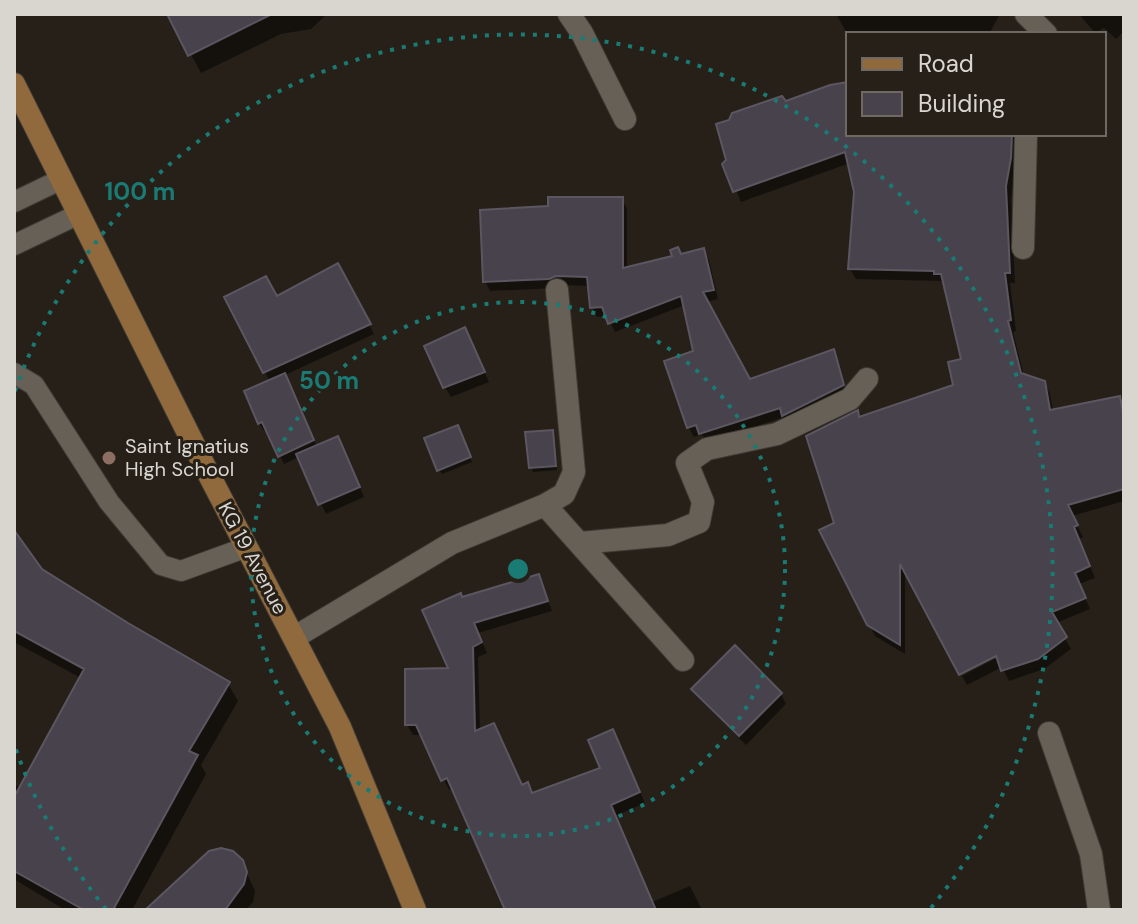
<svg xmlns="http://www.w3.org/2000/svg" width="1138" height="924" viewBox="0 0 1138 924" font-family="'DM Sans',sans-serif">
  <rect width="100%" height="100%" fill="#262018"/>
  <path fill="#0007" d="M169,14H327L311,29L281,34L201,73Z
    M836,14H1000L989,34L848,35Z
    M1079,14H1124V31L1116,39L1104,28L1095,33Z
    M848,81V134H1022L1011,199L1015,283H1010L1016,331L1013,332L1024,376L1044,382L1050,394L1053,411L1119,399L1124,407V501L1072,516L1083,537L1079,539L1095,578L1079,584L1090,609L1056,623L1071,649L1044,669L1009,681L1002,667L967,685L962,676L1006,653L905,569V654L875,636L869,624L836,524L858,412L861,419L956,386L964,360L946,285L940,281L856,279L850,269L856,192L850,163L741,202L725,164L786,103Z
    M621,199L627,208V269L703,251L709,260L718,299L706,302L749,381L833,352L848,394L789,424L785,417L706,442L702,434L694,437L689,428L666,362L695,352L685,305L615,332L607,316L597,317L592,307L590,286L562,285L554,288L490,291L485,281L550,208Z
    M337,265L374,334L285,375L317,447L343,448L364,497L326,514L299,457L284,464L267,429L264,431L259,423L270,382L227,298H276Z
    M470,339L489,382L451,397L445,387Z
    M460,432L472,462L442,474L439,470Z
    M552,432L557,470L533,472L531,467Z
    M14,539L41,570L228,684L238,701L201,765L206,774L132,910H65L14,879V784L21,788L81,678L14,642Z
    M539,576L552,611L478,633L487,653L478,657L480,731L522,787L533,795L603,770L618,742L645,803L615,816L652,902L690,886L702,910H508L454,788L449,790L423,735H413L407,725L451,670L462,599Z
    M735,648L781,694L786,704L746,745L700,699L694,689Z
    M241,861L255,891L253,902L246,910H148Z"/>
  <path fill="#47424c" stroke="#5b5660" stroke-width="2" d="M167,14H272L188,56Z
    M848,82V134H1012L1011,158L1006,186L1010,273H1005L1011,320L1008,321L1021,373L1045,381L1050,410L1120,396L1124,418V489L1068,505L1078,525L1074,527L1090,566L1075,573L1086,598L1052,612L1067,637L1038,659L1001,671L996,656L959,675L900,564V645L867,625L819,530L834,523L806,436L858,410L859,417L953,385L948,362L961,359L941,274H934V271L848,269L854,192L845,152L733,192L722,164L726,160L716,124L729,120L732,113L782,96L786,101L830,85Z
    M548,197H623V268L672,256L670,250L678,247L681,254L704,248L714,290L703,292L750,379L834,349L844,385L782,416L780,408L699,434L696,425L687,428L664,361L693,351L681,296L608,324L602,307L590,308L587,277L556,276L549,279L483,282L480,210L548,206Z
    M338,263L371,324L263,373L224,297L266,276L277,296Z
    M465,327L485,372L443,388L424,346Z
    M285,373L314,440L278,457L262,422L258,424L244,391Z
    M458,425L471,457L437,471L424,438Z
    M553,430L556,466L529,468L525,432Z
    M338,436L360,487L318,505L296,454Z
    M14,530L42,569L128,623L230,682L189,751L198,755L113,910H84L14,871V797L84,669L14,631Z
    M539,574L548,601L474,623L482,642L473,647L475,731L494,723L522,785L528,782L532,793L600,768L588,740L613,729L640,792L611,805L656,910H505L447,778L441,781L416,725H405V669L448,668L422,610L461,593L462,597Z
    M735,645L782,693L739,736L691,689Z
    M221,848L233,851L243,860L247,872L244,884L225,910H145L209,851Z"/>
  <g fill="none" stroke-linecap="round" stroke-linejoin="round">
    <g stroke="#3f3b35" stroke-width="22">
      <path id="service" d="M14,202L62,179
        M14,245L79,214
        M14,373L34,385L109,502L161,565L181,571L247,547"/>
    </g>
    <g stroke="#3f3b35" stroke-width="24">
      <path id="minor" d="M569,14L582,33L625,119
        M1026,14L1046,34
        M1023,248L1026,134
        M545,505L683,660
        M580,543L668,535L699,522L703,502L687,463L707,449L777,434L850,399L867,379
        M295,637L452,543L545,505L564,494L574,472L557,290
        M1049,733L1091,854L1099,910"/>
    </g>
    <g stroke="#3f3b35" stroke-width="24">
      <path id="secondary" d="M14,84L207,471L340,727L415,910"/>
    </g>
    <use href="#service" stroke="#676057" stroke-width="20"/>
    <use href="#minor" stroke="#676057" stroke-width="22"/>
    <use href="#secondary" stroke="#906a3d" stroke-width="22"/>
  </g>
  <g fill="none" stroke="#197b73" stroke-width="4" stroke-dasharray="4 8">
    <circle cx="518" cy="569" r="267"/>
    <path d="M106 909A534 534 0 0 1 15 747M15 391A534 534 0 1 1 930 909"/>
  </g>
  <circle fill="#8d6e63" stroke="#262018" stroke-width="3" cx="109" cy="458" r="8"/>
  <g text-anchor="middle" dominant-baseline="central" stroke-width="6" stroke-linejoin="round" paint-order="stroke">
    <g font-size="20" fill="#d9d6d0" stroke="#262018" text-anchor="start">
      <text x="125" y="446">Saint Ignatius<tspan x="125" dy="23">High School</tspan></text>
    </g>
    <g font-size="20" fill="#d9d6d0" stroke="#262018">
      <text transform="translate(253 558) rotate(62)">KG 19 Avenue</text>
    </g>
  </g>
  <circle cx="518" cy="569" r="12" fill="#197b73" stroke="#262018" stroke-width="4"/>
  <g font-size="24" text-anchor="middle" font-weight="bold" fill="#197b73" stroke="#262018" stroke-width="6" stroke-linejoin="round" paint-order="stroke">
    <text x="140" y="200">100 m</text>
    <text x="329" y="389">50 m</text>
  </g>
  <rect width="1138" height="924" fill="none" stroke="#d9d6d0" stroke-width="32"/>
  <rect x="846" y="32" width="260" height="104" fill="#262018" stroke="#6e6962" stroke-width="2"/>
  <rect x="862" y="58" width="40" height="12" fill="#906a3d" stroke="#6e6962" stroke-width="2"/>
  <text x="918" y="72" font-size="24" fill="#d9d6d0">Road</text>
  <rect x="862" y="92" width="40" height="24" fill="#47424c" stroke="#6e6962" stroke-width="2"/>
  <text x="918" y="112" font-size="24" fill="#d9d6d0">Building</text>
</svg>
